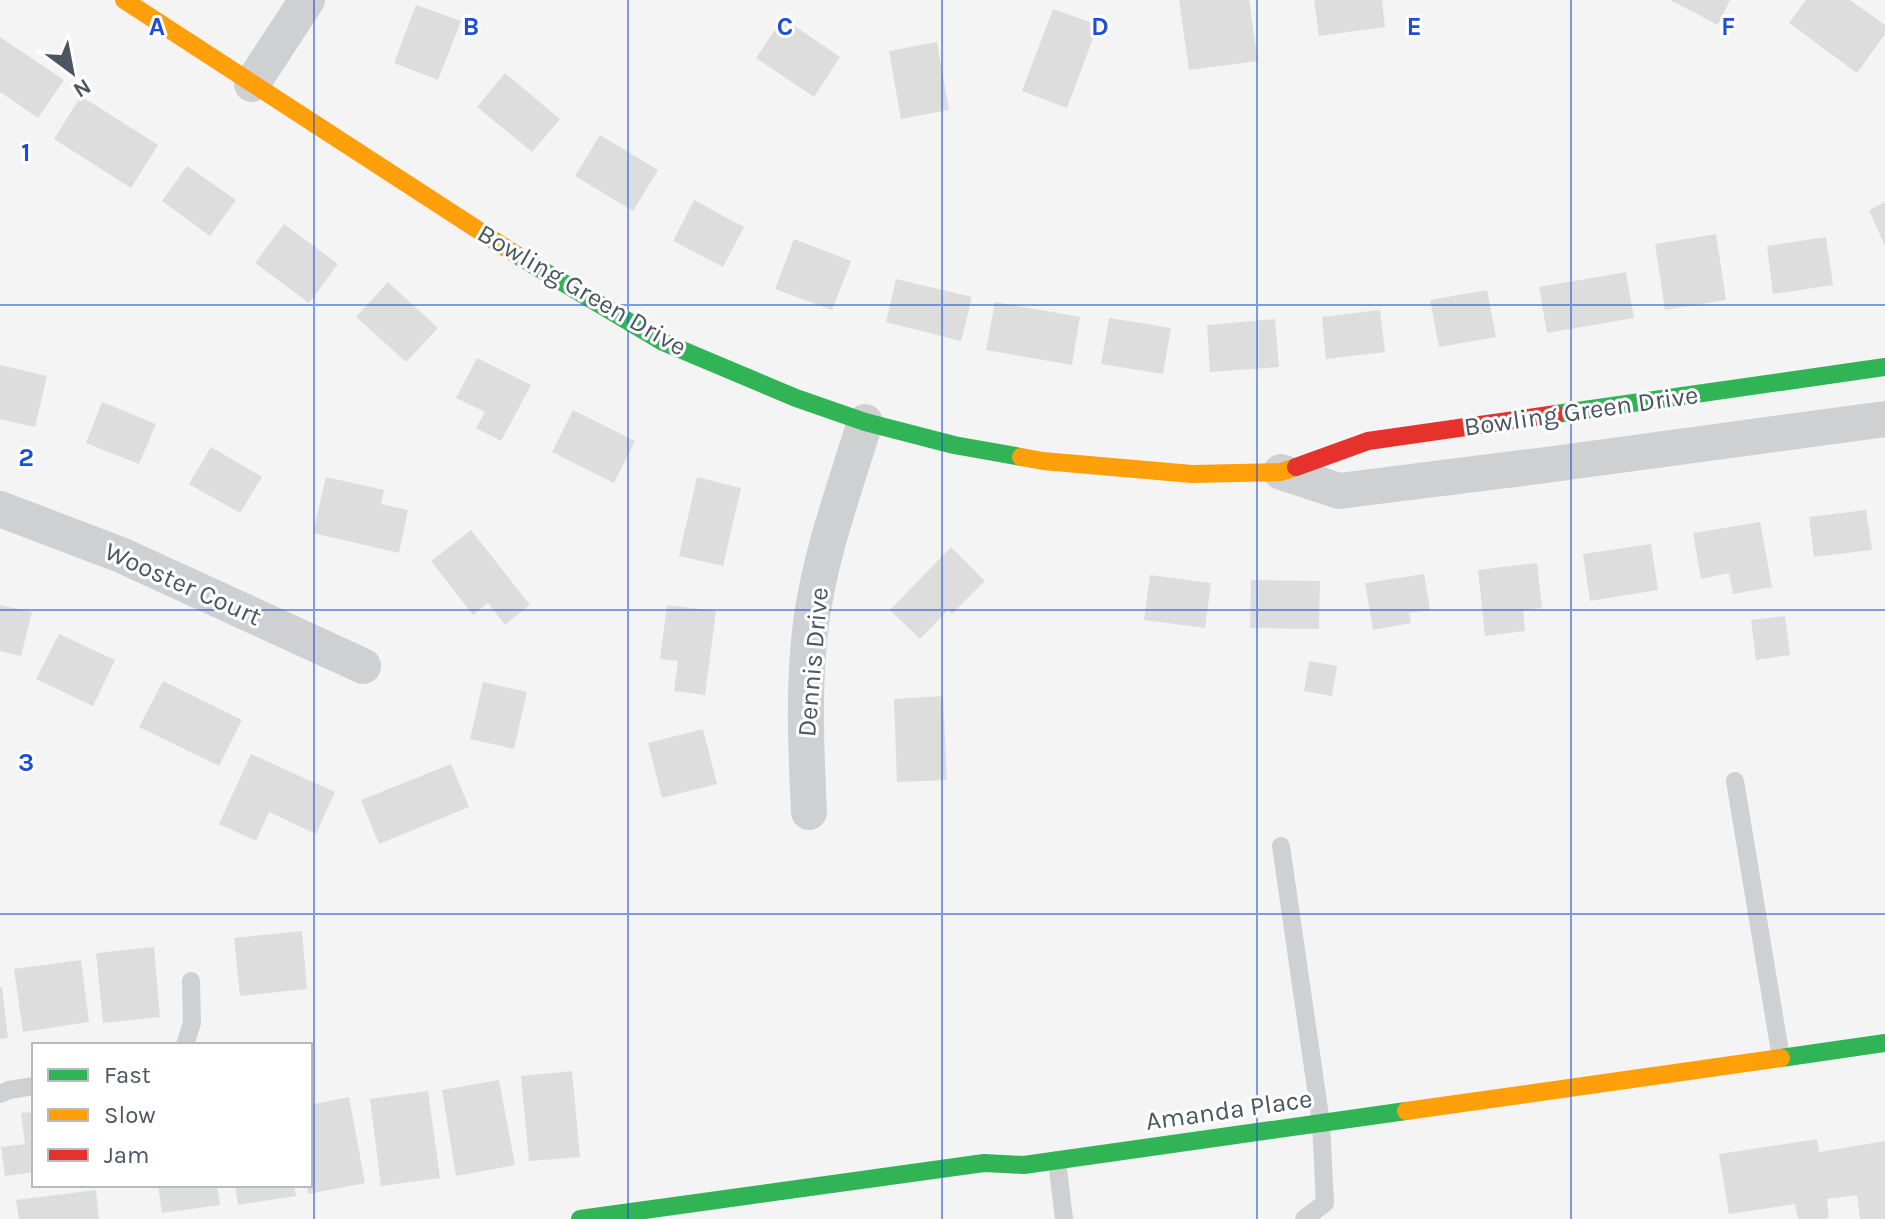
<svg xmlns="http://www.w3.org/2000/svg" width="1885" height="1219" viewBox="0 0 1885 1219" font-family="Karla,sans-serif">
  <rect width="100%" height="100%" fill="#f4f4f4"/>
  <path fill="#ddddde" d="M1179,0H1249L1258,61L1189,70Z
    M1314,0H1382L1385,27L1319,36Z
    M1670,0H1730L1718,25Z
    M1806,0H1850L1885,25V34L1857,73L1789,23Z
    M416,5L461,21L438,80L394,63Z
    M1053,9L1098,25L1067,108L1022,91Z
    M783,18L840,57L814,97L756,58Z
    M0,37L64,80L38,118L0,92Z
    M937,42L949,110L901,119L889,51Z
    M505,73L560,119L532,152L477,107Z
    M81,96L158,145L131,188L54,139Z
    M600,135L658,170L633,211L575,176Z
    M187,166L236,200L210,236L162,201Z
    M694,200L744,227L723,267L673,241Z
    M1885,202V246L1869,210Z
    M284,224L338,264L309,303L255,263Z
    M1716,234L1726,300L1665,310L1655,244Z
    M1826,237L1833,285L1773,294L1767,246Z
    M794,239L851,261L832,310L775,289Z
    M1626,272L1634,318L1547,333L1539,287Z
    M896,279L972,297L961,341L886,322Z
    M388,282L438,328L406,362L356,317Z
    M1487,290L1496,337L1439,347L1430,300Z
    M995,302L1080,317L1072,365L986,350Z
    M1380,310L1385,352L1326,359L1322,317Z
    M1109,318L1171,328L1163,374L1101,364Z
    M1275,319L1279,367L1210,372L1207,325Z
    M477,358L531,385L501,441L476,428L485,412L456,398Z
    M0,365L47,376L35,427L0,419Z
    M102,402L156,424L139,464L86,443Z
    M573,410L635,441L614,483L552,452Z
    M211,447L262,477L240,513L189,484Z
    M326,477L384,490L381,504L408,510L399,553L313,533Z
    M697,477L741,488L723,566L679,556Z
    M1866,510L1872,550L1814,557L1809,517Z
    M1760,522L1772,587L1733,594L1729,573L1701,579L1693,533Z
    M471,530L530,605L505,625L488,603L473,615L431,561Z
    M1651,544L1658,590L1590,601L1583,554Z
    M951,547L985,581L952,614L948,610L920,639L890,610Z
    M1537,563L1542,608L1523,610L1525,631L1485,636L1478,570Z
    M1424,574L1430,610L1409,613L1411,623L1373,630L1365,583Z
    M1150,575L1211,583L1205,628L1144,620Z
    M1251,580L1320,581L1319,629L1250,628Z
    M0,605L32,612L21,656L0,651Z
    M667,605L716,611L705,695L674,691L678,661L660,659Z
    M1785,616L1790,655L1756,660L1751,620Z
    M59,634L115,660L93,706L36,679Z
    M1309,661L1337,666L1332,696L1304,691Z
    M163,681L242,720L219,766L139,727Z
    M483,682L527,692L514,749L470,739Z
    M943,696L947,780L897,782L894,699Z
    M703,729L717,784L662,798L648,743Z
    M251,754L335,792L316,834L269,812L256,841L219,824Z
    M451,764L469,807L379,844L361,800Z
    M302,931L307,989L240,996L234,938Z
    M154,947L160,1017L103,1023L96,953Z
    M81,960L89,1022L23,1032L14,969Z
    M0,987H2L8,1038L0,1039Z
    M572,1071L580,1157L529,1161L521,1076Z
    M499,1080L515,1165L456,1176L442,1090Z
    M428,1091L440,1178L381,1186L370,1099Z
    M349,1097L365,1183L308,1194L307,1185H310V1105Z
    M34,1112V1172L5,1176L1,1147L25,1144L21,1113Z
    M1817,1139L1819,1152L1885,1141V1219H1860L1857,1195L1827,1199L1829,1218L1824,1219H1798L1795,1204L1729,1214L1719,1154Z
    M158,1185H217L220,1205L162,1213Z
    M235,1185H294L296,1196L238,1205Z
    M96,1190L99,1219H19L16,1200Z"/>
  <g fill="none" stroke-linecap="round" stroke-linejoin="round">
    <path stroke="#ced0d2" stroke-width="18" d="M1735,781L1781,1058
      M1281,846L1321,1123L1325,1203L1304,1219
      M185,1045L192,1023L191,981
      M0,1094L9,1090L34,1086
      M1057,1160L1064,1219"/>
    <path stroke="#ced0d2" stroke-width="36" d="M252,84L307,0
      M1281,472L1339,491L1546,465L1885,419
      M0,509L121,555L363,666
      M809,812C806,749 803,686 811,623C820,554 845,488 865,422"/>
    <path stroke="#30b455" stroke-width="18" d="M515,254L663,342L796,398L865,422L954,445L1021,457
      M1556,414L1885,367
      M1781,1058L1885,1043
      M580,1219L984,1163L1024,1165L1406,1111"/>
    <path stroke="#ff9f0a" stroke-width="18" d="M124,0L515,254
      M1021,457L1043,461L1192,474L1281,472L1296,467
      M1406,1111L1781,1058"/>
    <path stroke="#e5322d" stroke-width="18" d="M1296,467L1368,441L1556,414"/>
  </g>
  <path fill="none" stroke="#1d4ed8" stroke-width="2" stroke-opacity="0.55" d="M314,0V1219M628,0V1219M942,0V1219M1257,0V1219M1571,0V1219M0,305H1885M0,610H1885M0,914H1885"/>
  <g text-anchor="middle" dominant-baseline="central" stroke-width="6" stroke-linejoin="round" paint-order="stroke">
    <g font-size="26" fill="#4a5661" stroke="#fff">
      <text transform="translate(582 290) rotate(30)">Bowling Green Drive</text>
      <text transform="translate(1581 411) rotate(-8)">Bowling Green Drive</text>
      <text transform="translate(183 584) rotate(24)">Wooster Court</text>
      <text transform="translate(813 662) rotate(-85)">Dennis Drive</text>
      <text transform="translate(1229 1110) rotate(-8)">Amanda Place</text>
    </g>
  </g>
  <g font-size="26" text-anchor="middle" font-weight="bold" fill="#1d4ed8" stroke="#fff" stroke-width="6" stroke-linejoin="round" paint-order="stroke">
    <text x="157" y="35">A</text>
    <text x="471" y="35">B</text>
    <text x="785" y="35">C</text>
    <text x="1100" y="35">D</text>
    <text x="1414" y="35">E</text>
    <text x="1728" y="35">F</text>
    <text x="26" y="161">1</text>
    <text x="26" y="466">2</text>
    <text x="26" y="771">3</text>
  </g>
  <rect x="32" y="1043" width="280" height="144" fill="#ffffff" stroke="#b7bbc0" stroke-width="2"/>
  <rect x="48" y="1069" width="40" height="12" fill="#30b455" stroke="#b7bbc0" stroke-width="2"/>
  <text x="104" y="1083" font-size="24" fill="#4a5661">Fast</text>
  <rect x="48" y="1109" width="40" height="12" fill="#ff9f0a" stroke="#b7bbc0" stroke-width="2"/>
  <text x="104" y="1123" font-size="24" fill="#4a5661">Slow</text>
  <rect x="48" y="1149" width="40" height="12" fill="#e5322d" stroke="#b7bbc0" stroke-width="2"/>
  <text x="104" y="1163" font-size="24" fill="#4a5661">Jam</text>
  <g transform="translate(72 72) rotate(148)" stroke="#ffffff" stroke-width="6" paint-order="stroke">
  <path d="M0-6L14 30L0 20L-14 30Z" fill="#4a5661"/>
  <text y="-12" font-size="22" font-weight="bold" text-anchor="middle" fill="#4a5661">N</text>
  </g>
</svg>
